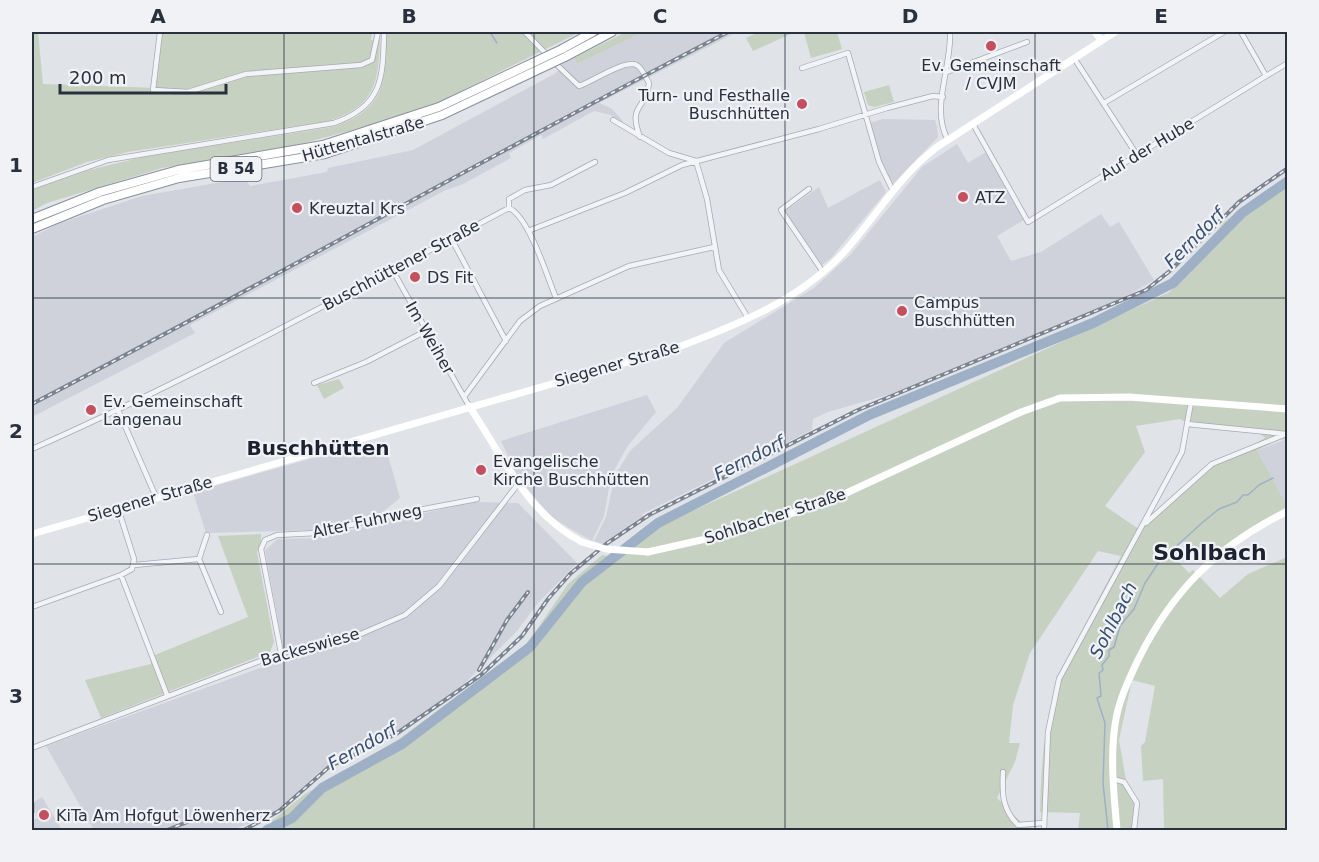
<svg xmlns="http://www.w3.org/2000/svg" width="1319" height="862" viewBox="0 0 1319 862" font-family="'DejaVu Sans',sans-serif">
  <rect width="100%" height="100%" fill="#e0e3e8"/>
  <path fill="#cfd2da" d="M644,32H737L599,103L611,108L623,121L621,125L611,115L594,111L543,139L541,135L509,153L511,158L463,184L444,191L190,325L195,333L32,417V237L60,223L142,196L245,178L250,186L327,172L328,168L413,150L556,73L562,64L574,58L577,64Z
    M883,119L935,120L937,127L938,137L893,184L883,167L870,123Z
    M957,144L968,163L986,152L1024,220L997,236L1011,261L1041,252L1101,214L1110,227L1119,222L1154,280L1125,297L925,380L891,394L828,412L813,419L812,430L642,514L643,516L602,544L594,541L606,517L615,475L630,451L677,408L724,343L814,288L851,254L922,167Z
    M880,180L886,192L831,258L822,265L784,212L819,187L828,208Z
    M647,395L656,412L627,447L611,476L604,516L592,541L552,518L518,477L501,441Z
    M1287,439V506L1257,450Z
    M384,441L400,498L379,515L316,530L206,533L193,492L342,450L343,454Z
    M473,502L518,503L577,563L538,603L517,631L465,683L397,732L349,753L319,772L273,814L232,830H94L46,746L285,659L265,550L278,539L317,538Z
    M42,797L62,830H32V821L37,818L34,802Z"/>
  <path fill="#c6d1c2" fill-rule="evenodd" d="M32,32H38L43,84L156,88L162,32H372L371,40H380C378,85 375,105 329,121L128,152L87,162L32,183Z
    M386,32H580L441,101L374,124L301,144L162,168L47,203L32,211V190L89,170L143,157L332,127C386,110 386,82 386,32Z
    M626,32H644L577,64L574,58Z
    M759,32H795L753,51L746,38Z
    M804,32H837L842,49L811,58Z
    M889,85L894,102L874,107L868,105L864,92Z
    M1287,176V439L1278,440L1257,450L1287,506L1209,566L1184,541L1170,553L1189,573L1193,570L1220,598L1248,574L1287,557V830H1164L1163,779L1143,781L1141,746L1145,742L1155,686L1132,680L1119,740L1126,780L1139,802L1136,830H1078L1080,813L1040,812C1041,776 1042,738 1053,703C1069,651 1096,604 1121,556L1098,551L1030,653L1013,705L1009,743H1020L1015,762L997,798L1021,822L1036,830H253L264,827L305,794L399,739L526,645L568,584L602,555L618,557L662,525L1170,292L1224,222ZM1180,419L1192,425L1260,433L1265,438L1213,466L1137,528L1105,506L1145,452L1136,426Z
    M339,379L344,388L324,399L317,385Z
    M261,534V542L257,552L274,642L270,652L101,718L85,680L151,664L150,657L248,617L218,536Z"/>
  <g fill="none" stroke-linecap="round" stroke-linejoin="round">
    <path stroke="#9eb0c5" stroke-width="1.5" d="M490,32L497,43
      M1108,830L1103,783L1105,723L1097,698L1101,696L1099,673L1103,670L1102,665L1109,656V650L1114,647L1120,626L1134,609L1145,583L1159,562L1203,522L1219,509L1237,502L1243,495H1248L1259,485L1273,478"/>
    <path stroke="#9eb0c5" stroke-width="10" d="M267,830L292,818L322,788L402,744L530,647L582,582L658,523L869,415L1093,323L1173,283L1242,213L1288,181"/>
    <g stroke="#a6aab2" stroke-width="6">
      <path id="street" d="M160,32L153,90L188,92L246,74L361,65L372,60L378,32
        M525,32L549,57
        M1074,58L1137,155
        M555,63L579,86C592,82 628,57 638,66C643,70 646,78 649,83C647,110 627,103 640,137
        M802,68L848,53L879,162L893,191
        M947,72L1027,42
        M1266,76L1288,63
        M1104,103L1224,32
        M613,120L669,153L696,161L707,199L719,270L748,318
        M973,124L1028,222L1266,76L1241,32
        M948,140C930,109 952,66 950,32
        M32,187L108,160L334,123C383,106 383,78 384,32
        M809,189L781,210L823,272
        M509,208V199L525,190L551,185L595,162
        M528,231L625,193L682,165L819,129L887,108L933,96L943,97
        M451,238L506,341
        M393,271L469,406
        M314,383L366,362L426,331
        M464,397L520,321L540,306L629,266L714,247
        M118,410L156,497
        M1187,424L1286,434
        M32,449C195,377 352,291 509,208C529,217 547,276 556,298
        M1146,523L1212,464L1286,434
        M199,559L207,535
        M134,565L199,559L221,612
        M121,575L167,695
        M32,607L121,575L132,569L134,559L118,508
        M281,653L261,549L265,540L277,535L317,533L392,515L477,499
        M32,748L281,653L356,636L405,615L439,586L518,484
        M1003,772C1002,794 1002,809 1018,825L1043,823
        M1113,779L1124,782L1137,803L1134,830
        M32,805V811
        M1044,830L1048,732L1059,679L1182,452L1191,402"/>
    </g>
    <g stroke="#89919d" stroke-width="10">
      <path id="highway" d="M562,49L593,32
        M565,57L612,32
        M32,219L100,192L178,170L323,145L439,107
        M32,229L103,200L179,178L325,154L442,115"/>
    </g>
    <use href="#street" stroke="#f3f4f7" stroke-width="4.5"/>
    <path stroke="#fff" stroke-width="7" d="M1095,32L1101,40
      M469,406C503,456 526,513 582,542
      M32,534L676,348C737,325 801,300 846,250C876,216 900,175 937,147L1115,32
      M648,552L728,534L827,502L1021,412L1060,398L1129,397L1288,409
      M1117,830C1114,796 1110,759 1115,725C1118,702 1128,681 1138,660C1172,591 1218,545 1288,511"/>
    <use href="#highway" stroke="#fff" stroke-width="8"/>
    <g stroke="#7b8390" stroke-width="4">
      <path id="rail" d="M32,404C265,283 494,153 728,32
        M479,670L507,620L528,592
        M167,830L195,819
        M244,830L279,811L329,767L396,734L481,675L522,636L548,599L570,574L606,544L649,515L858,410L1146,290L1171,270L1239,202L1288,168"/>
    </g>
    <use href="#rail" stroke="#f0f2f6" stroke-width="1.5" stroke-dasharray="4.5" stroke-linecap="butt"/>
    <g stroke="#89919d" stroke-width="10" stroke-linecap="butt">
      <path id="highway-bridge" d="M439,107L562,49
        M442,115L565,57"/>
    </g>
    <path stroke="#fff" stroke-width="7" d="M582,542L606,549L648,552"/>
    <use href="#highway-bridge" stroke="#fff" stroke-width="8"/>
  </g>
  <path fill="none" stroke="#2a313e" stroke-width="1.5" stroke-opacity="0.55" d="M284,32V830M534,32V830M785,32V830M1035,32V830M32,298H1288M32,564H1288"/>
  <g fill="#c34f5f" stroke="#f0f2f6" stroke-width="2">
    <circle cx="991" cy="46" r="6"/>
    <circle cx="802" cy="104" r="6"/>
    <circle cx="963" cy="197" r="6"/>
    <circle cx="297" cy="208" r="6"/>
    <circle cx="415" cy="277" r="6"/>
    <circle cx="902" cy="311" r="6"/>
    <circle cx="91" cy="410" r="6"/>
    <circle cx="481" cy="470" r="6"/>
    <circle cx="44" cy="815" r="6"/>
  </g>
  <g text-anchor="middle" dominant-baseline="central" stroke-width="4.5" stroke-linejoin="round" paint-order="stroke">
    <rect fill="#f0f2f6" stroke="#656b75" stroke-width="1.5" x="210.5" y="157" width="51" height="24" rx="4.5"/>
    <g font-size="15" font-weight="bold" fill="#2a313e">
      <text x="236" y="169">B 54</text>
    </g>
    <g font-size="16" fill="#2a313e" stroke="#f0f2f6" text-anchor="start">
      <text x="991" y="65" text-anchor="middle">Ev. Gemeinschaft<tspan x="991" dy="18">/ CVJM</tspan></text>
      <text x="790" y="95" text-anchor="end">Turn- und Festhalle<tspan x="790" dy="18">Buschhütten</tspan></text>
      <text x="975" y="197">ATZ</text>
      <text x="309" y="208">Kreuztal Krs</text>
      <text x="427" y="277">DS Fit</text>
      <text x="914" y="302">Campus<tspan x="914" dy="18">Buschhütten</tspan></text>
      <text x="103" y="401">Ev. Gemeinschaft<tspan x="103" dy="18">Langenau</tspan></text>
      <text x="493" y="461">Evangelische<tspan x="493" dy="18">Kirche Buschhütten</tspan></text>
      <text x="56" y="815">KiTa Am Hofgut Löwenherz</text>
    </g>
    <g font-size="16" fill="#2a313e" stroke="#f0f2f6">
      <text transform="translate(363 139) rotate(-16)">Hüttentalstraße</text>
      <text transform="translate(1147 149) rotate(-31)">Auf der Hube</text>
      <text transform="translate(401 265) rotate(-28)">Buschhüttener Straße</text>
      <text transform="translate(430 338) rotate(60)">Im Weiher</text>
      <text transform="translate(617 364) rotate(-16)">Siegener Straße</text>
      <text transform="translate(150 499) rotate(-16)">Siegener Straße</text>
      <text transform="translate(775 516) rotate(-18)">Sohlbacher Straße</text>
      <text transform="translate(367 521) rotate(-12)">Alter Fuhrweg</text>
      <text transform="translate(310 647) rotate(-16)">Backeswiese</text>
    </g>
    <g font-size="18" font-style="italic" fill="#384f6f" stroke="#f0f2f6">
      <text transform="translate(1194 238) rotate(-45)">Ferndorf</text>
      <text transform="translate(749 458) rotate(-27)">Ferndorf</text>
      <text transform="translate(1113 620) rotate(-63)">Sohlbach</text>
      <text transform="translate(362 746) rotate(-30)">Ferndorf</text>
    </g>
    <g font-size="20" font-weight="bold" fill="#1c222f" stroke="#f0f2f6">
      <text x="318" y="448">Buschhütten</text>
    </g>
    <g font-size="22" font-weight="bold" fill="#1c222f" stroke="#f0f2f6">
      <text x="1210" y="552">Sohlbach</text>
    </g>
  </g>
  <rect width="1319" height="862" fill="none" stroke="#f0f2f6" stroke-width="66"/>
  <path d="M60 84v9h166v-9" fill="none" stroke="#2a313e" stroke-width="3"/>
  <text x="69" y="84" font-size="18" fill="#2a313e" stroke="#f0f2f6" stroke-width="4.5" paint-order="stroke">200 m</text>
  <rect x="33" y="33" width="1253" height="796" fill="none" stroke="#2a313e" stroke-width="2"/>
  <g font-size="20" text-anchor="middle" font-weight="bold" fill="#2a313e">
    <text x="158" y="23">A</text>
    <text x="409" y="23">B</text>
    <text x="660" y="23">C</text>
    <text x="910" y="23">D</text>
    <text x="1161" y="23">E</text>
    <text x="16" y="172">1</text>
    <text x="16" y="438">2</text>
    <text x="16" y="703">3</text>
  </g>
</svg>
